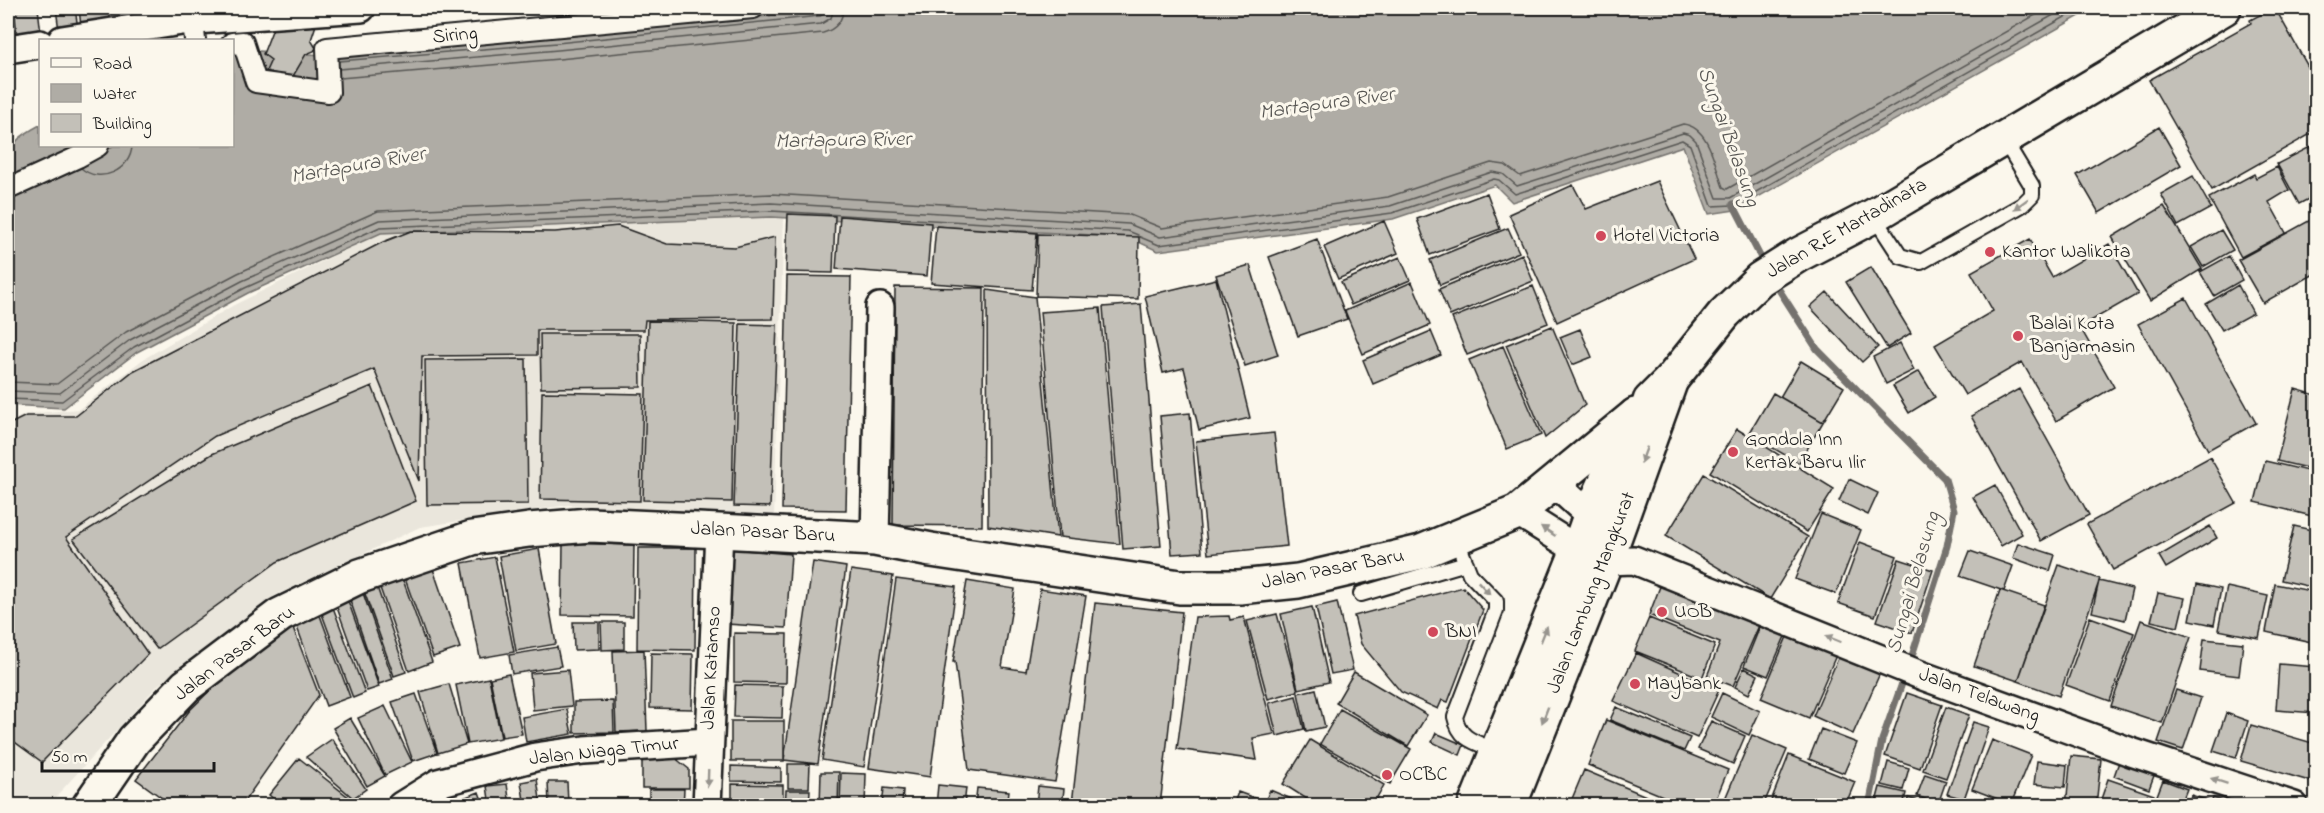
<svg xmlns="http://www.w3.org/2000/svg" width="2324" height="813" viewBox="0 0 2324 813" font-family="'Indie Flower',sans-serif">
  <rect width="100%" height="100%" fill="#fbf7ec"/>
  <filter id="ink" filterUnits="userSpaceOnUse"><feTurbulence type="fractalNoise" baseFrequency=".0167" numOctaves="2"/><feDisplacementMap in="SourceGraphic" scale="12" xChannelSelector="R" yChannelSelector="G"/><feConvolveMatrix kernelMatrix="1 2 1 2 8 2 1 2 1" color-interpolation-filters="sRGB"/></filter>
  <g filter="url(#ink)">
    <path fill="#eae6dc" d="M784,213L774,518L568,505L420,527L274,596L158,685L60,792L51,805L8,806V423L26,414L79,409L142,360L234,305L380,233Z"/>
    <path fill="#afaca5" stroke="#74726e" stroke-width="1.5" d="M848,8H2094L1735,210L1709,214L1683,146L1512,202L1495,185L1393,219L1158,251L1128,237L771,217L381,233L248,293L137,352L64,408L8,405V207L15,203C4,160 0,146 40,125V146H91L99,154L113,146H232L233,53L259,51L341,56L556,37Z"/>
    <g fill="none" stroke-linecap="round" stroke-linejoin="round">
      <path stroke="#575653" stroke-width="1.5" d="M339,61L557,43L820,16L825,13L827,8
        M339,69L558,50L821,24L831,18L834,8
        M340,78L559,59L823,33C836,29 843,21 843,8
        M81,168C100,185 131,170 132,146
        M1140,237L1159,245L1392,213L1494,179L1499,180L1515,194L1682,140L1690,145L1712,206L1733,205L2081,8
        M8,382L57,384L126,332L238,273L378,211L771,194L1130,215L1162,228L1388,197L1491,163L1505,165L1520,176L1683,124C1710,127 1715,166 1723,187L1727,189L2048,8
        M8,391L60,393L130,340L242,281L379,220L771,203L1129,224L1160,237L1390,206L1492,172L1503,174L1517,186L1683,133L1690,135L1696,141L1717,198H1730L2066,8
        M8,399L62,401L134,347L245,288L380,227L771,211L1128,231L1138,235"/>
      <path stroke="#74726e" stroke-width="7" d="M1733,204L1761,258
        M1776,285L1817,349L1945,479L1954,510L1947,546L1909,665
        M1869,806L1882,740L1905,675"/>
    </g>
    <path fill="#c3c0b8" stroke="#1c1c1c" stroke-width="1.5" d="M14,8H38L41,34L17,36Z
      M56,8H75L78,29L59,31Z
      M79,8H109L111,23L81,27Z
      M2273,8H2275L2316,81V131L2212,190L2149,80L2251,23L2250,20Z
      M275,23L316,25L311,40L316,48L314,51L306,54L292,78L266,71L271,60L263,54Z
      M2159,127L2181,165L2099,213L2077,175Z
      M2316,144V195L2299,204L2277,164Z
      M2277,167L2289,190L2269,202L2286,233L2241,257L2209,198L2254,174L2256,178Z
      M2193,176L2211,208L2178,226L2161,194Z
      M1657,181L1694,259L1557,322L1509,214L1573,185L1586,209Z
      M1487,193L1500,229L1430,255L1417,219Z
      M2164,206L2202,269L2150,301L2112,237Z
      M788,214L835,216L833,273L786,272Z
      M840,216L931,223L927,276L836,269Z
      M2316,217V273L2263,303L2238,260Z
      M1384,221L1398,253L1338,279L1324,247Z
      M618,226L667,244L735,247L775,237L773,319L645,320L644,330H537V355L422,356L419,481L374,369L215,436L66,537L148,654L42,762L8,737V425L26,416H76L133,371L383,242L411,231L555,232Z
      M936,226L1037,233L1032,290L931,283Z
      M1508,228L1519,252L1440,285L1430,260Z
      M2221,230L2233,250L2203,267L2191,247Z
      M1038,234L1139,237L1138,299L1036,296Z
      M1317,239L1347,319L1298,336L1269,257Z
      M2030,239L2052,277L2109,244L2138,294L2080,327L2114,387L2056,421L2022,362L1965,395L1935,345L1993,311L1971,272Z
      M1522,254L1533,281L1450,316L1439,289Z
      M2229,256L2242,280L2214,296L2200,272Z
      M1400,257L1410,280L1351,305L1341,282Z
      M1250,265L1278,355L1245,366L1216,275Z
      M1871,267L1911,333L1887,348L1846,282Z
      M787,276L851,277L846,510L782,509Z
      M1216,279L1250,418L1199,430L1184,368L1163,373L1145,296Z
      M1412,282L1430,325L1363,354L1345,311Z
      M2238,285L2253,313L2222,330L2206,304Z
      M1533,286L1548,323L1467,355L1452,318Z
      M895,287L984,288L982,526L893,525Z
      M987,290L1035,297L1058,537L988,526Z
      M1827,292L1878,347L1862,362L1810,307Z
      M2186,298L2256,423L2208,450L2138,324Z
      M1141,304L1161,546L1123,549L1103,307Z
      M1100,308L1120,544L1060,537L1040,312Z
      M648,321L736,323L732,502L643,500Z
      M740,324L777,325L770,507L734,506Z
      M1552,326L1585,405L1545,438L1506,345Z
      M1580,329L1592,357L1572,365L1560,337Z
      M1431,331L1441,355L1373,384L1363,360Z
      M540,334H640L641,387L541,388Z
      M1900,343L1914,370L1886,384L1873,357Z
      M1503,346L1541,435L1507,449L1469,360Z
      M526,359L528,504L427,505L425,360Z
      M1801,361L1844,387L1823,422L1780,397Z
      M1919,371L1935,397L1909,413L1893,386Z
      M372,386L416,501L277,562L157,649L73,539L212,454Z
      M2019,389L2089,515L2041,541L1971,416Z
      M2295,389L2316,395V470L2277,461Z
      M542,392L643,394L640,501L540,499Z
      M1773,393L1823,422L1799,463L1749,434Z
      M1190,413L1202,552L1172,554L1160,416Z
      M1737,429L1834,489L1807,532L1710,472Z
      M1274,433L1287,546L1208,554L1196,441Z
      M2210,457L2236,503L2113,570L2087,524Z
      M2265,461L2316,473V517L2255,502Z
      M1704,474L1808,537L1770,599L1666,536Z
      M1849,479L1878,493L1868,515L1839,501Z
      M1995,485L2022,534L2001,546L1973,497Z
      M1821,514L1861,530L1836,594L1795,579Z
      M2210,526L2217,538L2166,568L2159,556Z
      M2294,526L2316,531V588L2281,580Z
      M1860,542L1897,556L1875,616L1838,603Z
      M563,543L634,545L633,616L562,615Z
      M2018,543L2055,555L2050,571L2013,558Z
      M638,548H696L695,650L637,649Z
      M539,549L556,644L516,651L499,556Z
      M733,549L791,554L786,628L727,624Z
      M1970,551L2013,566L2004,591L1960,576Z
      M495,557L514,652L480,658L462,563Z
      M1899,559L1933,570L1912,633L1877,621Z
      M813,562L846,567L818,764L784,760Z
      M2059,565L2100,579L2059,696L2018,681Z
      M432,566L460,648L433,657L404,576Z
      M851,570L893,576L864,767L822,760Z
      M402,577L432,662L409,671L379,585Z
      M896,579L956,587L930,777L869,768Z
      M967,581L1015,589L1002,667L1026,671L1040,589L1086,596L1055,782L969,770L955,662H953Z
      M2099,581L2132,589L2125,620L2092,612Z
      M1661,584L1760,623L1733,686L1707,676L1720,643L1649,615Z
      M2197,584L2221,589L2214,625L2190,620Z
      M2275,584L2316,592V643L2266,632Z
      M377,587L406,672L394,676L364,591Z
      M1463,587L1483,610L1448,702L1442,700L1438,709L1401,692L1361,644L1354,616Z
      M2227,587L2268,596L2259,638L2218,630Z
      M2000,590L2044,605L2018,681L1974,666Z
      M363,593L393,679L379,684L349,597Z
      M2158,593L2185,598L2178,627L2151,621Z
      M347,598L379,687L367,691L335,602Z
      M331,602L365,693L353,698L319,606Z
      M1337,602L1353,670L1331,674L1316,607Z
      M1095,603L1182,612L1160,806L1072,804Z
      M1312,607L1329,682L1298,689L1281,614Z
      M318,610L350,697L326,706L294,619Z
      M1277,614L1298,691L1268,699L1247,621Z
      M1229,616L1230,620L1244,617L1274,734L1253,738L1257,760L1177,749L1195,617Z
      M2090,617L2134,633L2110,701L2066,685Z
      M1649,618L1715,645L1702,678L1635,651Z
      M290,620L319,695L241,806H173L136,779L190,710L242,659Z
      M2141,620L2191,637L2162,723L2111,706Z
      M573,622H599V649L574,650Z
      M601,622H624V649L602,650Z
      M1761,624L1786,634L1768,676L1744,666Z
      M1789,632L1837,653L1809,718L1761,698Z
      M734,633L787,634L786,683L734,682Z
      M2204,639L2243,643L2239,676L2200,671Z
      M557,647L561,666L512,674L509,655Z
      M644,650L647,731L616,732L613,651Z
      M651,653L693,654L692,709L650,708Z
      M1636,653L1719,690L1697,738L1613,701Z
      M1840,654L1881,671L1853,734L1813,716Z
      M2279,664L2316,667V713L2276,710Z
      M1744,668L1758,675L1749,694L1735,687Z
      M568,670L572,706L533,710L530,673Z
      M1354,672L1427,715L1408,746L1336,703Z
      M509,674L522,734L502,737L490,678Z
      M489,678L501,738L468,744L456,685Z
      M449,684L467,744L438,753L420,692Z
      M735,685L783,686L782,718L734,717Z
      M1316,689L1325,727L1306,731L1298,693Z
      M2176,690L2201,698L2183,750L2158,742Z
      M1722,693L1760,711L1749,735L1711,717Z
      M1907,693L1942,705L1920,768L1885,756Z
      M416,694L437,753L413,761L392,702Z
      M1296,696L1304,729L1277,736L1269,703Z
      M613,701L614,732L574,733V702Z
      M385,706L412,762L385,775L358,718Z
      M1616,707L1690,738L1684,751L1610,720Z
      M1946,707L1969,715L1946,778L1923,770Z
      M567,709L572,734L526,742L522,717Z
      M1340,709L1411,749L1390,784L1320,744Z
      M2226,713L2248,721L2236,758L2213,751Z
      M350,718L385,776L367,786L333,728Z
      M1606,720L1728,770L1713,806H1687L1588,765Z
      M731,721H784V761H731Z
      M1711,721L1745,736L1733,764L1698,749Z
      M1973,722L1989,727L1964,799L1947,794Z
      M2251,725L2316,744V783L2241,761Z
      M1821,729L1857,743L1844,773L1809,759Z
      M1436,733L1464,745L1460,755L1432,742Z
      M1752,735L1787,750L1763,806H1722Z
      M332,739L366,789L353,798L306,757Z
      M1310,740L1384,785L1372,806H1318L1283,784Z
      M1992,740L2031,755L2011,804L1972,789Z
      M642,754H670L689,769V788H642Z
      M1789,755L1855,782L1845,806H1769Z
      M2071,756L2101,759L2096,806H2066Z
      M299,758L356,803L354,806H282L269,795Z
      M2120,759L2155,773L2149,789L2114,776Z
      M2037,761L2067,765L2065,787L2034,784Z
      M1888,762L1909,768L1903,790L1882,785Z
      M788,764H810L809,788H788Z
      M731,766L781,768V782L731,781Z
      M1584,770L1670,806H1569Z
      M821,772H839L838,806H820Z
      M841,773L866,774L865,806H840Z
      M1925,774L1946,781L1938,804L1917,796Z
      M537,779L541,806H525L521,782Z
      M2108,779L2154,795L2151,806L2099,805Z
      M2163,780L2187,789L2180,806H2153Z
      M548,782H567L568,803L549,804Z
      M507,784L510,806H490L487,786Z
      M732,784L783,785V806H732Z
      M938,785L966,788L964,806H936Z
      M1038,786L1064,789L1062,806H1036Z
      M1880,787L1906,793L1903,806H1875Z
      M884,788L903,790L902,806H882Z
      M977,788L1009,791L1007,806H975Z
      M649,789H684L683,806H649Z
      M786,790H810L809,806H785Z
      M1270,790L1308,806H1263Z
      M479,792L484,806H464L461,799Z
      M1238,792L1260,800L1258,806H1233Z
      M2191,795L2209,801L2207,806H2188Z
      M1908,798L1929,804V806H1907Z
      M2213,798L2230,803V806H2210Z"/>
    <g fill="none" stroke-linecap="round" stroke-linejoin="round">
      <g stroke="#1c1c1c" stroke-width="18">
        <path id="service" d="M1874,216L1900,256L1921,262L2022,205L2032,195V186L2003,138
          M1456,538L1470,574L1496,601V610L1455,717C1460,741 1476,742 1497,751
          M1361,594L1466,563"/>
      </g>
      <g stroke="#1c1c1c" stroke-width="24">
        <path id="pedestrian" d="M193,21L195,40
          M232,43L243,42L256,82L329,92L327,48L753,8
          M8,189L78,157L98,146"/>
      </g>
      <g stroke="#1c1c1c" stroke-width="32">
        <path id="minor" d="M62,40L182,21L361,8
          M8,49L40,44
          M1554,483L1604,528
          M1518,512L1578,550L1606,561L1634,560L1923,676L2131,752L2294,806
          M875,539L880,307
          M401,806L438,783L535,757L584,750L709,742
          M707,806L719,531"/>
      </g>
      <g stroke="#1c1c1c" stroke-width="38">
        <path id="tertiary" d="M89,806L134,740L186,686L280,615L360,576L472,538L529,530L590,525L719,531L875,539L931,550L1180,587H1240L1298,581L1421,552L1518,512L1636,415"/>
      </g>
      <g stroke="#1c1c1c" stroke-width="38">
        <path id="secondary" d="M1650,401L1671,380L1724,314L1760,279L1798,255L1873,216L2224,8"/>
      </g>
      <g stroke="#1c1c1c" stroke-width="38">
        <path id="trunk" d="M1475,806L1578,550L1590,516L1636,415
          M1509,806L1606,561L1671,380"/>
      </g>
      <use href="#service" stroke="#fbf7ec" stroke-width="14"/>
      <use href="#pedestrian" stroke="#fbf7ec" stroke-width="20"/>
      <use href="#minor" stroke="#fbf7ec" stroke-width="27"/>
      <use href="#tertiary" stroke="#fbf7ec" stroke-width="33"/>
      <use href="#secondary" stroke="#fbf7ec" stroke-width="33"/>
      <use href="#trunk" stroke="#fbf7ec" stroke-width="33"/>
    </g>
    <defs><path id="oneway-solid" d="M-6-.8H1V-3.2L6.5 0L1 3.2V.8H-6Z" transform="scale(1.5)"/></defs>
    <g fill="#97948e">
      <use href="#oneway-solid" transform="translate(2021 204) rotate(144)"/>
      <use href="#oneway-solid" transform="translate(1644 455) rotate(110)"/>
      <use href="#oneway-solid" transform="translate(1548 531) rotate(-147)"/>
      <use href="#oneway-solid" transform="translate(1484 588) rotate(47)"/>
      <use href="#oneway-solid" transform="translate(1544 634) rotate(-68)"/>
      <use href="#oneway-solid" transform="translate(1833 639) rotate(-158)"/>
      <use href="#oneway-solid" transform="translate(1545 715) rotate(111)"/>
      <use href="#oneway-solid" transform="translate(708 778) rotate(92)"/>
      <use href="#oneway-solid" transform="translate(2219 781) rotate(-162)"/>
    </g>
  </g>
  <g fill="#d1495b" stroke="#fbf7ec" stroke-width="2">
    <circle cx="1601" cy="236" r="6"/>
    <circle cx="1990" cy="252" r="6"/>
    <circle cx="2018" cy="336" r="6"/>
    <circle cx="1733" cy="452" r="6"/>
    <circle cx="1662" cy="612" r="6"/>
    <circle cx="1433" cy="632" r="6"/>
    <circle cx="1635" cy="684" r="6"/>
    <circle cx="1387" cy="775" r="6"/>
  </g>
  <g text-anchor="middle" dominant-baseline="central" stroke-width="6" stroke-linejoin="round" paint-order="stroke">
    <g font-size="20" fill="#1c1c1c" stroke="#fbf7ec">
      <text transform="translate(455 36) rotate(-5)">Siring</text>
      <text transform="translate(1847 229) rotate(-30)">Jalan R.E Martadinata</text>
      <text transform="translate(763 533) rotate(3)">Jalan Pasar Baru</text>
      <text transform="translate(1333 570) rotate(-11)">Jalan Pasar Baru</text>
      <text transform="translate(1592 593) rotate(-69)">Jalan Lambung Mangkurat</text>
      <text transform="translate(235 654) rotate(-37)">Jalan Pasar Baru</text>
      <text transform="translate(712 668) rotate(-87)">Jalan Katamso</text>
      <text transform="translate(1979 696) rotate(20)">Jalan Telawang</text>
      <text transform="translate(604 752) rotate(-6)">Jalan Niaga Timur</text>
    </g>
    <g font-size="20" fill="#1c1c1c" stroke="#fbf7ec" text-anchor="start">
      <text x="1613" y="236">Hotel Victoria</text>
      <text x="2002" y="252">Kantor Walikota</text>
      <text x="2030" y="324">Balai Kota<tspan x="2030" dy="23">Banjarmasin</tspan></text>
      <text x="1745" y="440">Gondola Inn<tspan x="1745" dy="23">Kertak Baru Ilir</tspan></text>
      <text x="1674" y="612">UOB</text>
      <text x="1445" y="632">BNI</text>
      <text x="1647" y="684">Maybank</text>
      <text x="1399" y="775">OCBC</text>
    </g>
    <g font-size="21" font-style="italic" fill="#575653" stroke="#fbf7ec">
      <text transform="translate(1327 104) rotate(-8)">Martapura River</text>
      <text transform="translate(1728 137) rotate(70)">Sungai Belasung</text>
      <text transform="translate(843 141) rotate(-1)">Martapura River</text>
      <text transform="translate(358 166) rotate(-10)">Martapura River</text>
      <text transform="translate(1914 583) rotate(-74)">Sungai Belasung</text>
    </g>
  </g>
  <rect width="2324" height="813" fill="none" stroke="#fbf7ec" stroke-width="30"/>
  <rect x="15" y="15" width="2294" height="783" fill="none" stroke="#1c1c1c" stroke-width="2" filter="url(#ink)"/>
  <rect x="39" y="39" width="195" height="108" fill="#fbf7ec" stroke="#a29f99" stroke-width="1.5"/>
  <rect x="51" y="58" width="30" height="9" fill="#fbf7ec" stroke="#a29f99" stroke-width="1.5"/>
  <text x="93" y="69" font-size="18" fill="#1c1c1c">Road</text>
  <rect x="51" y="84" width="30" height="18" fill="#afaca5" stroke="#a29f99" stroke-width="1.5"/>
  <text x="93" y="99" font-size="18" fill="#1c1c1c">Water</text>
  <rect x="51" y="114" width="30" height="18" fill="#c3c0b8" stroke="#a29f99" stroke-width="1.5"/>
  <text x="93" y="129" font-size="18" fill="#1c1c1c">Building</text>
  <path d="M42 762v9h172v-9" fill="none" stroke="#1c1c1c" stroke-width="3"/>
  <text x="51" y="762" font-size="18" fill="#1c1c1c" stroke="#fbf7ec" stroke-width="4.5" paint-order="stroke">50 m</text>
</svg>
